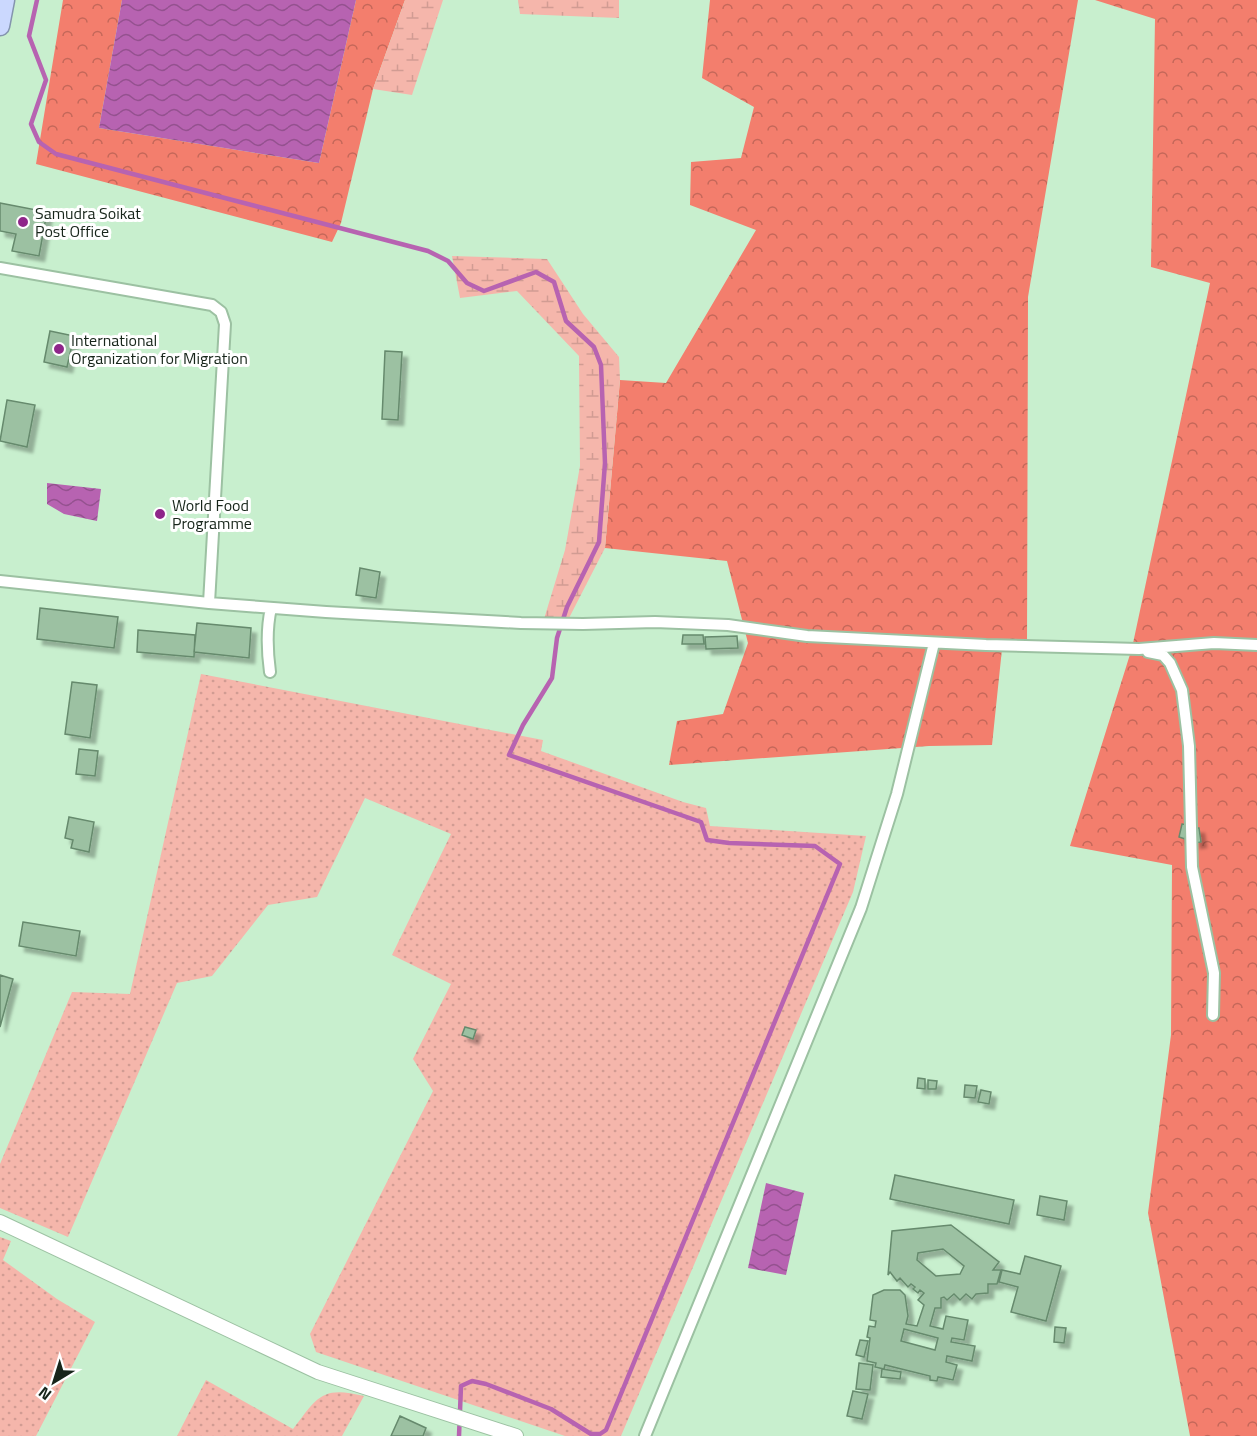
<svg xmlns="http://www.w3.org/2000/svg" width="1257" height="1436" viewBox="0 0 1257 1436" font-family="'Titillium Web',sans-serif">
  <defs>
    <pattern id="grass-dots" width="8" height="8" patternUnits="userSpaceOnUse" patternTransform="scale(1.5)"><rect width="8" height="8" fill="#f5b6ab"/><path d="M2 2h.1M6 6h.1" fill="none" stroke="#d19c93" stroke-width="1.8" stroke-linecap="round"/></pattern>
    <pattern id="forest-crowns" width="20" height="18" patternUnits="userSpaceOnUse" patternTransform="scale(1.5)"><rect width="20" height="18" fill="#f37e6d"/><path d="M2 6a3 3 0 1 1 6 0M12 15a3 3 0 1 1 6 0" fill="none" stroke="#c46759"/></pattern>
    <pattern id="wetland-marsh" width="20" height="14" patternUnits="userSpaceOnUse" patternTransform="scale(1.5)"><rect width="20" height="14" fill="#f5b6ab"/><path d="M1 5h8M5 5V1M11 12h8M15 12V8" fill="none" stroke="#d19c93"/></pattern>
    <pattern id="water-waves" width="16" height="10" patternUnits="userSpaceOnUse" patternTransform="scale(1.5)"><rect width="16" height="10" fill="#b763b1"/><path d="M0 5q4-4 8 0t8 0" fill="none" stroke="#94518f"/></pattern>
    <filter id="shadow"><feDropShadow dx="5.5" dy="5.5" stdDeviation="1.5" flood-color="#0004"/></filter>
  </defs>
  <rect width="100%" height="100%" fill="#c8efce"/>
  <path fill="url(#grass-dots)" d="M201,674L543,740L541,751L683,802L706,808L710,826L866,836L853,892L621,1436H565L316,1352L310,1334L433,1091L413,1059L451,984L392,955L451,834L365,798L317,897L268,905L212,976L177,983L68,1237L0,1208V1164L72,992L130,994Z
    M0,1237L11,1241L3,1260L57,1299L95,1322L36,1436H0Z
    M206,1380L293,1429C317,1398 321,1385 364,1396L342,1436H177Z"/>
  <path fill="url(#forest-crowns)" d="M63,0H122L99,128L319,163L356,0H405L373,89L341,223L332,242L36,164Z
    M710,0H1078L1028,297L1027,648L1002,649L992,745L929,746L669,765L677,721L723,714L748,643L727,561L605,548L620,380L666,383L756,230L690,205L691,162L741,158L754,107L702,78Z
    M1095,0H1257V1436H1190L1148,1213L1171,1035L1172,865L1070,846L1132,648L1210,283L1151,267L1155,19Z"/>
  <path fill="url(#wetland-marsh)" d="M405,0H443L412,95L373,89Z
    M518,0H619V18L520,14Z
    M452,256L547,259L583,314L619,357L620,380L605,548L568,620L544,619L565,550L580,466L579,356L517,291L460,298Z"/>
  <path fill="url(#water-waves)" d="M122,0H356L319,163L99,128Z
    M47,483L101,489L97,521L64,514L47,504Z
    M766,1183L804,1193L786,1275L748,1268Z"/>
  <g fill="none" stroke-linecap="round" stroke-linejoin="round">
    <path stroke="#b763b1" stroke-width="4.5" d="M37,0L29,36L46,80L31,124L39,142L56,154L428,251L448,261L467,283L484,291L536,272L554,282L566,321L594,347L601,365L605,463L599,542L567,607L557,638L552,678L523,725L509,755L701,822L707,840L729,843L815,846L840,864L606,1430L600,1434H591L551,1409L486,1384L472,1381L461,1386L459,1436"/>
  </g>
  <path fill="#9cc1a2" stroke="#668a6d" stroke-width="1.5" fill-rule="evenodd" filter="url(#shadow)" d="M0,203L47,212L39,256L12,251L16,234L0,231Z
    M50,331L74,336L67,367L44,362Z
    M385,351L402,352L398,420L382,419Z
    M7,400L35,405L27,447L0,441Z
    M360,568L380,572L376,598L356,595Z
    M40,608L118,617L114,648L37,639Z
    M197,623L251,628L249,658L194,652Z
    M138,630L195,635L194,657L137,652Z
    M683,635H703L704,644H682Z
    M737,636L738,648L706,649L705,637Z
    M72,682L97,685L90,738L65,734Z
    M79,749L98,751L95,776L76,774Z
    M69,817L94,822L89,852L71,848L73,840L65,838Z
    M1182,824L1188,825L1185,839L1179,837Z
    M1193,828H1199L1201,842L1195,843Z
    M23,922L80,931L76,956L19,946Z
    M0,975L13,979L0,1027Z
    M465,1027L476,1030L473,1039L462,1035Z
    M918,1078L925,1079V1089L917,1088Z
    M928,1080L937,1081L936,1089H928Z
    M965,1085L977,1086L975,1098L964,1097Z
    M981,1090L991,1092L989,1104L978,1102Z
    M895,1175L1014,1200L1009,1224L890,1199Z
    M1040,1196L1067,1201L1064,1220L1037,1215Z
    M951,1225L999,1262L993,1270H1001L997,1284H988V1293L976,1294L972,1299L966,1294L960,1300L954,1294L947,1300L944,1297L941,1298V1308H935L930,1326L943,1329L946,1316L968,1320L964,1340L952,1338L951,1342L975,1346L972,1361L947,1356L946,1362L957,1365L953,1380L938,1377L937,1381L930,1380V1376L885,1365L884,1369L875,1367L876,1363L867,1361L870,1338L867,1337L869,1326L875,1327L876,1321L870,1320L873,1295L884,1290H900L905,1295L908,1316L906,1324L917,1326L924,1305L918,1300L924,1293L920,1290L918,1293L913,1289L915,1287L911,1284L908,1287L900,1278L897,1281L890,1272L888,1275L892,1231ZM943,1249L964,1266L960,1274L936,1276L917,1260L918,1253ZM904,1329L938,1338L935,1350L901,1341Z
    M1025,1256L1061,1266L1046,1321L1011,1312L1018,1287L999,1282L1002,1270L1020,1274Z
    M1055,1327L1066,1328L1064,1343L1054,1342Z
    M860,1340L868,1341L864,1357L856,1355Z
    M859,1363L873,1365L870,1390L856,1389Z
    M882,1369L901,1372L900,1379L881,1377Z
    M853,1391L868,1394L862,1419L847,1416Z
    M400,1416L426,1428L423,1436H391Z"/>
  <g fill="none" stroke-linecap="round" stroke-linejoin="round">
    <g stroke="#9cc1a2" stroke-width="14">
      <path id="minor" d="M0,268L212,305L221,312L225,324L209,603L0,581
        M209,603L326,612L521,623L583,624L655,622L728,625L807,636L986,645L1139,649L1214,643L1257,645
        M1148,652L1163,655L1170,663L1182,690L1189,746L1192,867L1214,973L1213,1015
        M270,672C267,650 266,630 271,608
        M645,1436L861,908L897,794L934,643"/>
    </g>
    <g stroke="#9cc1a2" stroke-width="16">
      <path id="tertiary" d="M0,1222L318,1372L516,1436"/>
    </g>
    <g stroke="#8494ae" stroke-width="21">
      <path id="trunk" d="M0,26L5,0"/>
    </g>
    <use href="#minor" stroke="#fff" stroke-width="10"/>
    <use href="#tertiary" stroke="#fff" stroke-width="14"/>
    <use href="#trunk" stroke="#cbd8fe" stroke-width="18"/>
  </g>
  <g fill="#8f268a" stroke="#fff" stroke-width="2">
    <circle cx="23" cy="222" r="6"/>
    <circle cx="59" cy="349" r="6"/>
    <circle cx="160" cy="514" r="6"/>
  </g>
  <g text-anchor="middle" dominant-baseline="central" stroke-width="6" stroke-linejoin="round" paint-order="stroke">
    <g font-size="16" fill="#17251a" stroke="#fff" text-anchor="start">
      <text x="35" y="213">Samudra Soikat<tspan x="35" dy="18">Post Office</tspan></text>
      <text x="71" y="340">International<tspan x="71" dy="18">Organization for Migration</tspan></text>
      <text x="172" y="505">World Food<tspan x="172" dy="18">Programme</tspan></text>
    </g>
  </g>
  <g transform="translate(54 1382) rotate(218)" stroke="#ffffff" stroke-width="4.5" paint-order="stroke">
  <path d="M0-4.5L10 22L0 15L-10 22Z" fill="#17251a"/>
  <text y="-9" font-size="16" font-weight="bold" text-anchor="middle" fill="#17251a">N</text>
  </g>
</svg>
